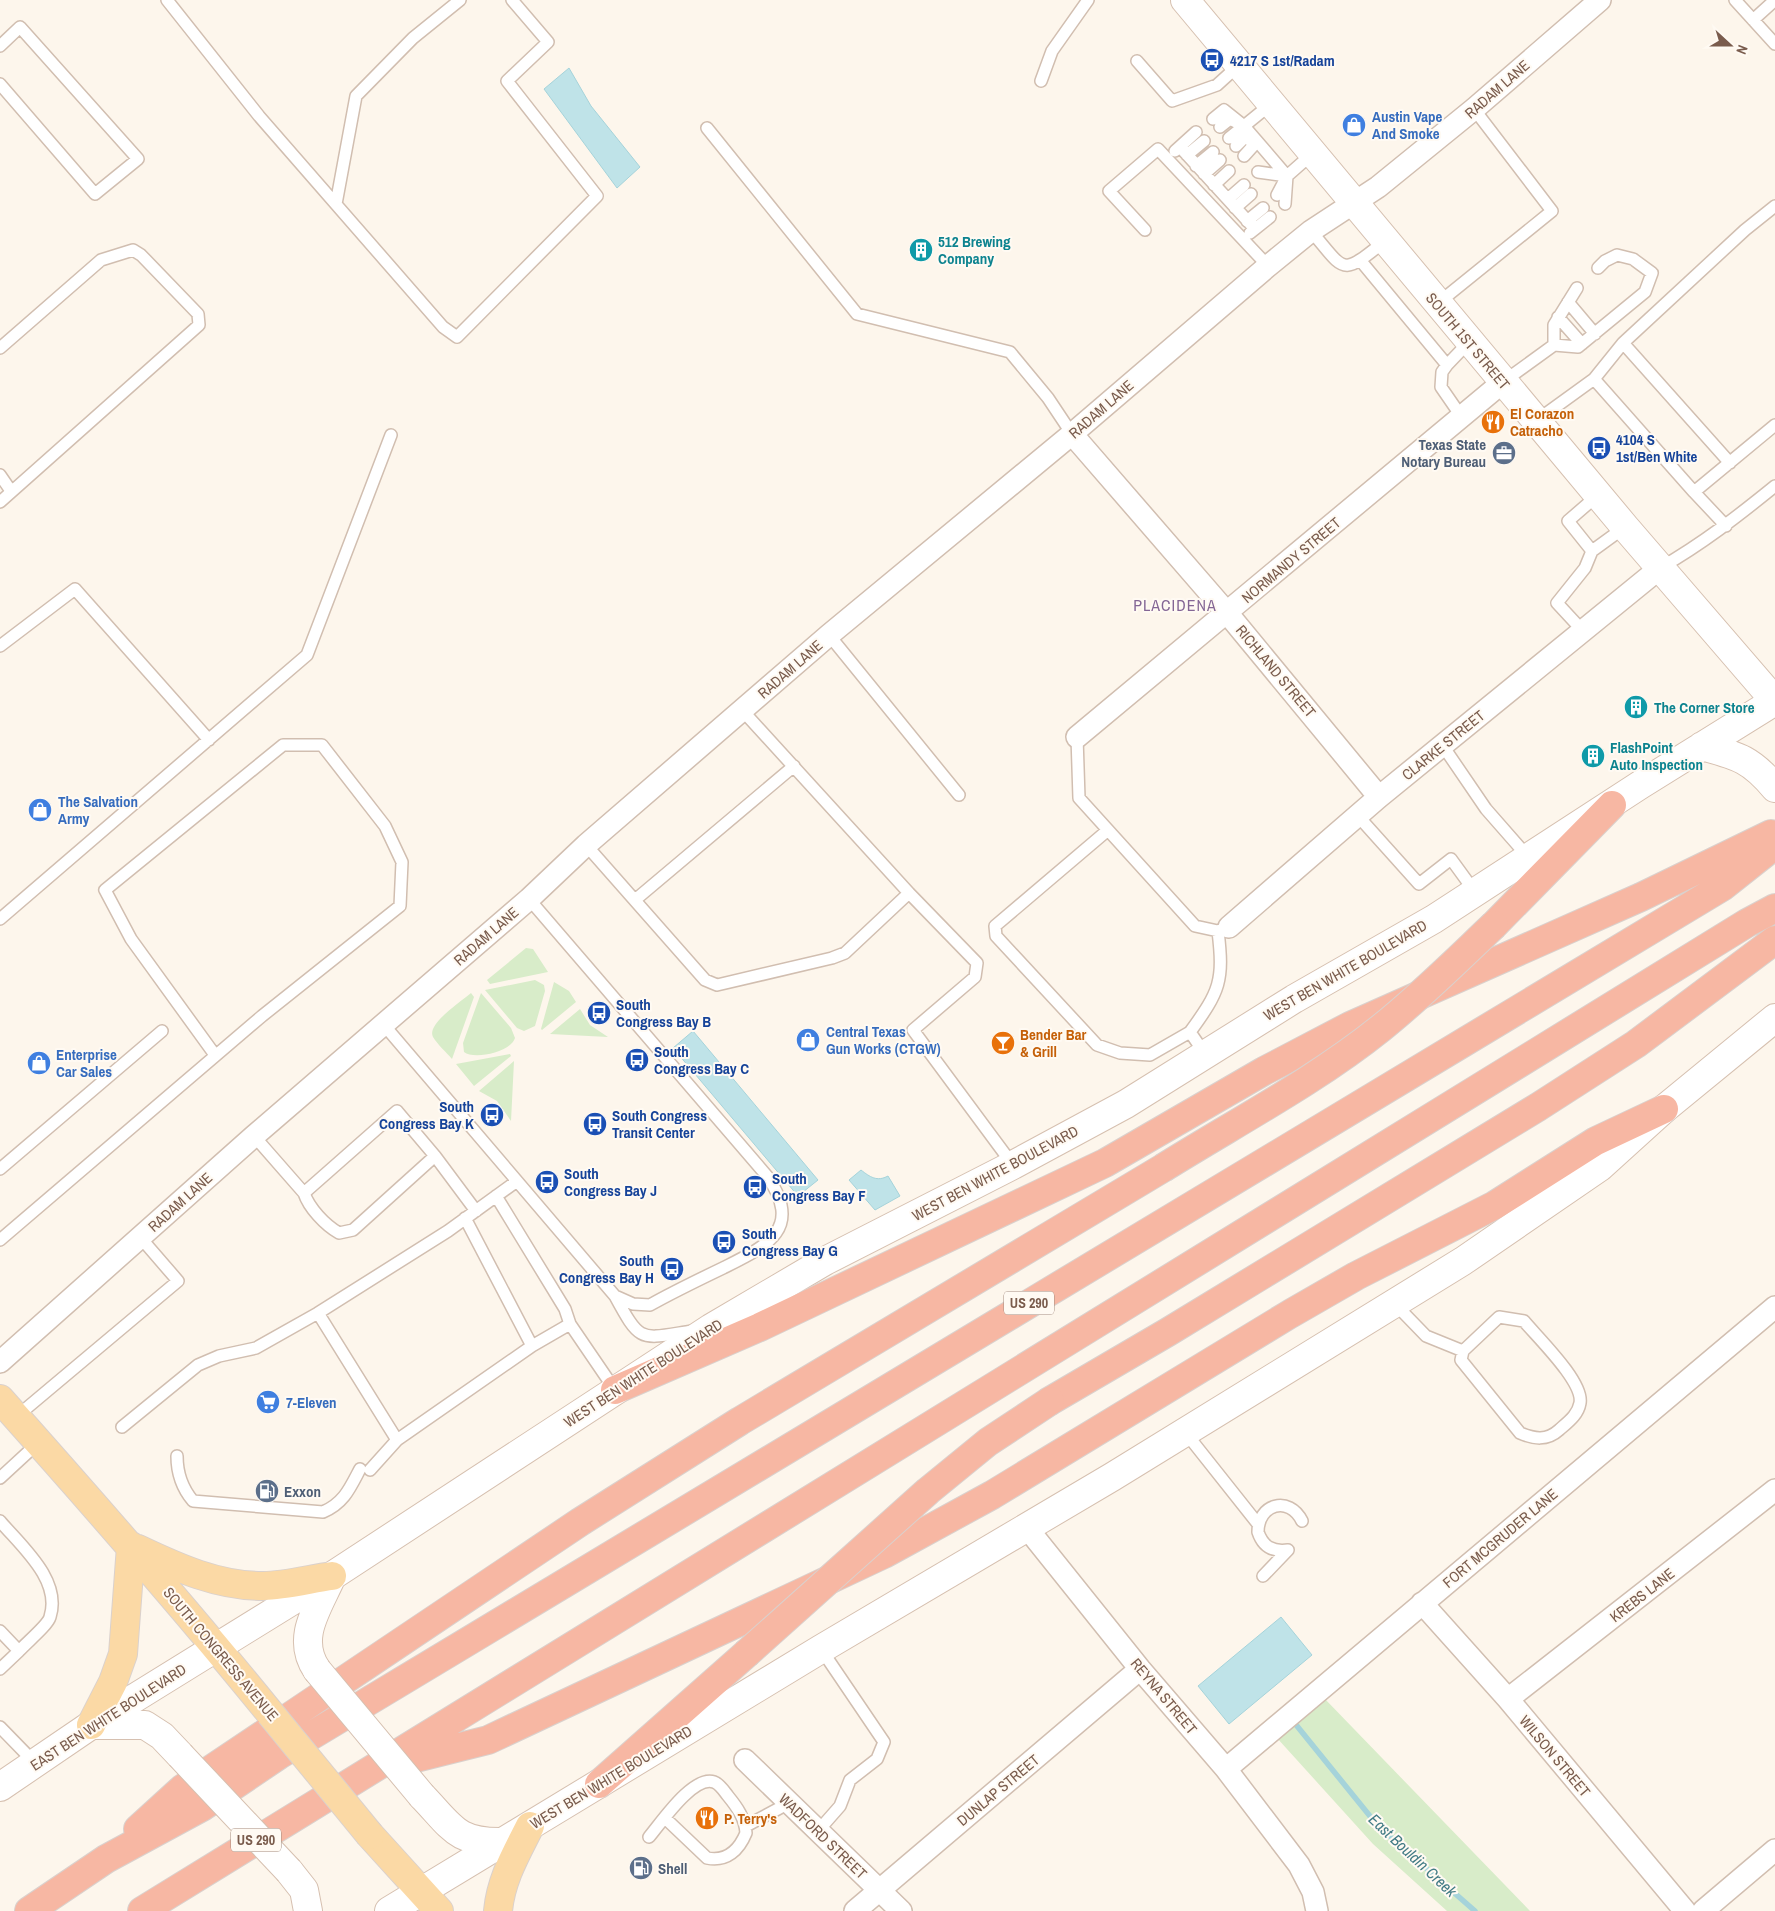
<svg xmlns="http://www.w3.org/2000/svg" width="1775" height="1911" viewBox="0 0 1775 1911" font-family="'Archivo Narrow',sans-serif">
  <rect width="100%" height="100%" fill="#fdf6ec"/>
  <path fill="#d8ecc9" d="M526,948L533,949L548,972L490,984L487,980Z
    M535,980L544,985L545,991L535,1026L524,1031L517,1028L485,990Z
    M554,982L569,991L576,1002L542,1030L541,1029Z
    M471,993L474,997L452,1059C446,1052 438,1045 433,1037C426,1024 462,1001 471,993Z
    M481,993L511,1028L515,1038C511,1052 474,1060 464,1052L463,1043Z
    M580,1009L590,1025L608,1037L550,1034Z
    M510,1054L511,1056L474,1086L456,1064Z
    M514,1061L511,1121L497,1101L479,1091Z
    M1324,1698L1530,1911H1447L1373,1844L1277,1738Z"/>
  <path fill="#bfe3e8" stroke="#a5d3da" d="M569,68L591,106L640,167L617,188L544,89Z
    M693,1031L818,1180L798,1196L673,1048Z
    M861,1170C870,1177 877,1182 888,1176L900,1196L875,1210L849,1180Z
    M1281,1617L1312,1655L1229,1724L1198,1686Z"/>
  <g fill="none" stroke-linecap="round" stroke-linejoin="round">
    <path stroke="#a5d3da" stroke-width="5.5" d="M1297,1726L1378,1826L1475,1911"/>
    <g stroke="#d1beb0" stroke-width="14">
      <path id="service" d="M167,0L259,116L443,327L457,337L597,196L507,81L548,42L512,0
        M1735,0L1775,44
        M1753,20L1775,0
        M0,46L20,27L138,159L95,194L0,84
        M1137,61L1172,101L1217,85L1239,65
        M1041,81L1052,51L1088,0
        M1271,104L1244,126L1287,176L1285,204
        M1213,119L1224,110L1244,126L1253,146L1244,156
        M1220,127L1230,119L1240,124
        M707,128L857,314L1010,352L1048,398L1072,434
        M1229,138L1244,126
        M1236,146L1244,138V128
        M1180,147L1255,229
        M1175,151L1196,132
        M1187,155L1204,141
        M1196,166L1213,152
        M1258,172L1287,176
        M1204,174L1220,160
        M1214,185L1229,171
        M1277,195L1287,176L1312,154
        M1228,199L1244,185
        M336,204L356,96L413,38L460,0
        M1235,208L1251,194
        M1247,221L1263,208
        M1145,230L1109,191L1158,149L1268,266
        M1311,231C1346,272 1340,277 1385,241
        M1250,233L1270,217
        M1360,260L1447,365L1442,372L1441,387L1461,416
        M1577,288L1554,325V345L1578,347L1645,292L1652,273L1633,259L1617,255L1605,261L1598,268
        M1568,302L1595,334
        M1437,304L1552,211L1474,109
        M1558,317L1582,344
        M1623,343L1745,230L1775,206
        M0,348L101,260L133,250L141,255L198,314L199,325L0,502
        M1447,365L1469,342
        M1594,379L1623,343L1730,463
        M1503,382L1554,345
        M1536,421L1594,379L1694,492L1775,425
        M0,475L11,491
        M1694,492L1726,526
        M1598,495L1568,521L1592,551L1625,527
        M1660,568C1702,544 1738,516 1775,486
        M1582,630L1557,603L1585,568L1592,551
        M829,635L959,795
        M0,646L75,589L209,740
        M742,710L909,893L977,963L975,977L913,1030L1013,1165
        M1077,737L1079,798L1195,926L1218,931L1229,927
        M1443,746L1486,809L1529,858
        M1358,816L1419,884L1451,859L1475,892
        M1108,830L995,926L996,936L1097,1045L1120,1053L1150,1055L1190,1032L1205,1054
        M586,845L705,980L717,985L832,958L845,953L909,893
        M635,900L794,766
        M0,919L307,655L391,435
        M384,1025L615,1296L633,1304L650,1305C673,1292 698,1280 723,1268C767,1246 804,1229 767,1176L529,899
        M1190,1032C1220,991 1224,981 1218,931
        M254,1136L304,1193L397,1111L435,1156L476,1211
        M0,1169L162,1031
        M304,1193C309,1208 325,1225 339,1233L353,1230L435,1156
        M496,1196L565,1309L570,1324
        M465,1218L532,1346L570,1324L615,1390
        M0,1240L262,1016L400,906L402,862L385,826L322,745H283L105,890L131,939L215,1055
        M615,1296C641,1344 640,1339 692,1331
        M1394,1303L1426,1336L1463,1351L1499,1317L1524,1321C1537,1337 1584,1382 1580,1403C1578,1415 1568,1422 1559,1430C1547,1441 1534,1439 1520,1433L1461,1360L1463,1351
        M318,1313L448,1231L517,1181
        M16,1417L178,1281L140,1237
        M122,1427L198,1365L219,1356L256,1348L318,1313L397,1440L370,1470
        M1185,1432L1258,1524
        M397,1440L532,1346
        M177,1456C177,1472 182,1488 193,1501L323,1512C344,1503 350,1488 360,1469
        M0,1478L38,1443
        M0,1521C21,1546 62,1580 50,1617C48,1625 26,1643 19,1651
        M1288,1550C1273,1552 1263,1547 1258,1532C1258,1504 1289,1495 1302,1521
        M1263,1576L1288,1550
        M0,1631L19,1651L0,1669
        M0,1727L35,1763
        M746,1826L789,1803
        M818,1831L840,1806L850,1780L877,1759L884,1742L821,1649
        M649,1837C661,1823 693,1775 714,1782C720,1784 724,1791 728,1796C737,1807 745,1818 746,1833C739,1850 727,1862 707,1858L666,1819"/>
    </g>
    <g stroke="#d1beb0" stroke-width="24">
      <path id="minor" d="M1072,434L1228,614L1379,797
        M1077,737L1503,382
        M1229,927L1379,797L1660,568
        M0,1362L254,1136L529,899L586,845L829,635L1072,434L1268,266L1311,231L1378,187L1474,109L1600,0
        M1027,1528L1140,1669L1226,1769L1299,1865L1313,1892L1317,1911
        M1422,1603L1508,1699L1685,1911
        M1508,1699L1775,1490
        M745,1760L901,1911
        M1226,1769L1775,1307
        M855,1911L1140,1669
        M1703,1911L1775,1850"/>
    </g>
    <g stroke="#d6c0b0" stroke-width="30">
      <path id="secondary" d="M1185,0L1625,527L1775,701
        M1702,746C1738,756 1751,759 1775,788
        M317,1670C295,1638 318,1608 332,1576
        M91,1725H145L162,1736L180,1755
        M0,1787L91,1725L332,1576L711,1328L825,1261L1013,1165L1126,1104L1294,999L1434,919L1640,785L1775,701
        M422,1796C452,1827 456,1843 503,1842
        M289,1871L304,1890L308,1911
        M389,1911L821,1649L1112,1477L1463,1261L1600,1167L1664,1109L1775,1018"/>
    </g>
    <g stroke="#dad1cd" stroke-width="30">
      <path id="primary" d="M0,1399C92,1502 183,1606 270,1713
        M138,1549C178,1568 218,1586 263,1586C285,1586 310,1579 332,1576
        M91,1725L113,1682L123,1654L131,1546
        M370,1835L439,1911
        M498,1911C501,1879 516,1854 530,1826"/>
    </g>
    <g stroke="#dad1cd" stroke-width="30">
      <path id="motorway" d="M1494,925L1612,805
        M615,1390L760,1327L1105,1163L1264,1071L1350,1026L1641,897L1771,834
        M1050,1401L1168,1332L1538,1107L1636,1044L1775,940
        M396,1763L488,1740L884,1554L992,1495L1290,1314L1356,1276L1495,1205L1596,1141L1664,1109
        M599,1784L746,1654
        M138,1829L182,1789L580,1522L740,1421L1163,1168
        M29,1911L106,1859L202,1807L279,1755L1722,887L1775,845
        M142,1911L1747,923L1775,908"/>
    </g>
    <use href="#service" stroke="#fff" stroke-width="11"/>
    <use href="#minor" stroke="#fff" stroke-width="21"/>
    <use href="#secondary" stroke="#fff" stroke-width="28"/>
    <use href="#primary" stroke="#fbd9a5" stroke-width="28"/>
    <use href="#motorway" stroke="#f7b7a3" stroke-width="28"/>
    <g stroke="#d6c0b0" stroke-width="30" stroke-linecap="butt">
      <path id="secondary-bridge" d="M317,1670L422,1796
        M180,1755L289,1871"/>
    </g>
    <g stroke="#dad1cd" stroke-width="30" stroke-linecap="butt">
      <path id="primary-bridge" d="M270,1713L370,1835"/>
    </g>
    <g stroke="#dad1cd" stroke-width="30" stroke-linecap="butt">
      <path id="motorway-bridge" d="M1163,1168C1235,1123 1315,1081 1381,1028C1421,996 1457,960 1494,925
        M746,1654L928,1491L988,1442L1050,1401"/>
    </g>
    <use href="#secondary-bridge" stroke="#fff" stroke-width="28"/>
    <use href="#primary-bridge" stroke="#fbd9a5" stroke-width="28"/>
    <use href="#motorway-bridge" stroke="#f7b7a3" stroke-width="28"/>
  </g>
  <defs>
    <g id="bus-disc" transform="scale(1.25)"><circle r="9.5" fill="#1a4fb4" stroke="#fffaf3"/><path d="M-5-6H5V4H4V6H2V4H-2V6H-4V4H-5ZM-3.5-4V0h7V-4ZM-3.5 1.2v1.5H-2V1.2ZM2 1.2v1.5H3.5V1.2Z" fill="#fff"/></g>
    <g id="shop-disc" transform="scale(1.25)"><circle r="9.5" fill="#3f7fe0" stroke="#fffaf3"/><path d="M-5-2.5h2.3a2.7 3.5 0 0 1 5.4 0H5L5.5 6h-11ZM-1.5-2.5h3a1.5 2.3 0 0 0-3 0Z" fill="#fff"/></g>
    <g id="building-disc" transform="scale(1.25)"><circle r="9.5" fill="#0f9aa8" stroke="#fffaf3"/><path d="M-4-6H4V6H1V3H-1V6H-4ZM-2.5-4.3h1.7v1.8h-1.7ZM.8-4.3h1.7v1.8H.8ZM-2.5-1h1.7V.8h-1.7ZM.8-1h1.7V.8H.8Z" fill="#fff"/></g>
    <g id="restaurant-disc" transform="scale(1.25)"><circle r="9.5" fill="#e8710a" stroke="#fffaf3"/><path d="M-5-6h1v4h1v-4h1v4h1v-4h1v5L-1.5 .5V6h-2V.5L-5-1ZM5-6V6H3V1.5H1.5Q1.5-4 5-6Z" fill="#fff"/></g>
    <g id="office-disc" transform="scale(1.25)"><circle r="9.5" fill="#5c6f8a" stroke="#fffaf3"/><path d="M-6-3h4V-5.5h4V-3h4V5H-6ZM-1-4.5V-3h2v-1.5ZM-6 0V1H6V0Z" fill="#fff"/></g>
    <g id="bar-disc" transform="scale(1.25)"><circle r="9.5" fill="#e8710a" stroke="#fffaf3"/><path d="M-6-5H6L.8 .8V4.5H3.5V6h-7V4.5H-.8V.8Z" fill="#fff"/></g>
    <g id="supermarket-disc" transform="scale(1.25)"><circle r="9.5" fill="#3f7fe0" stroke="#fffaf3"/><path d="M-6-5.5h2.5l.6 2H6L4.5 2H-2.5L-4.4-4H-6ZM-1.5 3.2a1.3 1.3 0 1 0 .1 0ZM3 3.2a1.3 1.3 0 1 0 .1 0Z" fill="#fff"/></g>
    <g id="fuel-disc" transform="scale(1.25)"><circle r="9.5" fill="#5c6f8a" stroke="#fffaf3"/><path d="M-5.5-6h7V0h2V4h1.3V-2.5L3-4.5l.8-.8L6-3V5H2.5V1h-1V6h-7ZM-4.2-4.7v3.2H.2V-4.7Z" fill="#fff"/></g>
  </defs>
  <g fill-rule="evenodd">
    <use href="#bus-disc" x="1212" y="60"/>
    <use href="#shop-disc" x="1354" y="125"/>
    <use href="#building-disc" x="921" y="250"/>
    <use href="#restaurant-disc" x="1493" y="422"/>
    <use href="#bus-disc" x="1599" y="448"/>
    <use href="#office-disc" x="1504" y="453"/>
    <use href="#building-disc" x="1636" y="707"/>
    <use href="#building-disc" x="1593" y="756"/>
    <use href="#shop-disc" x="40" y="810"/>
    <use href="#bus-disc" x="599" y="1013"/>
    <use href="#shop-disc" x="808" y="1040"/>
    <use href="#bar-disc" x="1003" y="1043"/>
    <use href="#bus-disc" x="637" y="1060"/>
    <use href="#shop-disc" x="39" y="1063"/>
    <use href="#bus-disc" x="492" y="1115"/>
    <use href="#bus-disc" x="595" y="1124"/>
    <use href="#bus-disc" x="547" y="1182"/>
    <use href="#bus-disc" x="755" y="1187"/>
    <use href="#bus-disc" x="724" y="1242"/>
    <use href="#bus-disc" x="672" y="1269"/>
    <use href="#supermarket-disc" x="268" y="1402"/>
    <use href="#fuel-disc" x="267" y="1491"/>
    <use href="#restaurant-disc" x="707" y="1818"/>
    <use href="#fuel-disc" x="641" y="1868"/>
  </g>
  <g text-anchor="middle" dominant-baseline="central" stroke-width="4" stroke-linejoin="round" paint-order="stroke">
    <g fill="#fffaf3" stroke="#a28b7f" stroke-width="1">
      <rect x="1004" y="1291.5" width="50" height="23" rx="4"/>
      <rect x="231" y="1828.5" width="50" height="23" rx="4"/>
    </g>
    <g font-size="14" font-weight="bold" fill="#7a5c4d">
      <text x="1029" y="1303">US 290</text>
      <text x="256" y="1840">US 290</text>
    </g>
    <g font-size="15" font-weight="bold" fill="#164399" stroke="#fffaf3" text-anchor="start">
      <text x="1230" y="60">4217 S 1st/Radam</text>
      <text x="1616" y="439">4104 S<tspan x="1616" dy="17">1st/Ben White</tspan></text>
      <text x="616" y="1004">South<tspan x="616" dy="17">Congress Bay B</tspan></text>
      <text x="654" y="1051">South<tspan x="654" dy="17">Congress Bay C</tspan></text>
      <text x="474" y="1106" text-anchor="end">South<tspan x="474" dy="17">Congress Bay K</tspan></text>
      <text x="612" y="1115">South Congress<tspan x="612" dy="17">Transit Center</tspan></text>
      <text x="564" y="1173">South<tspan x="564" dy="17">Congress Bay J</tspan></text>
      <text x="772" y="1178">South<tspan x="772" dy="17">Congress Bay F</tspan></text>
      <text x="742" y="1233">South<tspan x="742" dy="17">Congress Bay G</tspan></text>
      <text x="654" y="1260" text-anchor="end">South<tspan x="654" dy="17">Congress Bay H</tspan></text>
    </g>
    <g font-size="15" fill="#7a5c4d" stroke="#fffaf3">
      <text transform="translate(1497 89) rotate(-41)">RADAM LANE</text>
      <text transform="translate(1468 341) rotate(50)">SOUTH 1ST STREET</text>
      <text transform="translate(1101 409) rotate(-41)">RADAM LANE</text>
      <text transform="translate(1291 560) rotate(-40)">NORMANDY STREET</text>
      <text transform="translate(790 669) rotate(-41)">RADAM LANE</text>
      <text transform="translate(1276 671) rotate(50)">RICHLAND STREET</text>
      <text transform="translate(1443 745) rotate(-39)">CLARKE STREET</text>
      <text transform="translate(486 936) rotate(-41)">RADAM LANE</text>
      <text transform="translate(1345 970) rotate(-30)">WEST BEN WHITE BOULEVARD</text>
      <text transform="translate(995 1173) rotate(-28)">WEST BEN WHITE BOULEVARD</text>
      <text transform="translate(180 1202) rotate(-42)">RADAM LANE</text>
      <text transform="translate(643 1373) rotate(-33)">WEST BEN WHITE BOULEVARD</text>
      <text transform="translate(1500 1538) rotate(-40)">FORT MCGRUDER LANE</text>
      <text transform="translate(1642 1595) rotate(-38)">KREBS LANE</text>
      <text transform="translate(221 1654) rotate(50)">SOUTH CONGRESS AVENUE</text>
      <text transform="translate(1164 1696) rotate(50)">REYNA STREET</text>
      <text transform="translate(108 1717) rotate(-33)">EAST BEN WHITE BOULEVARD</text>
      <text transform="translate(1555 1756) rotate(50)">WILSON STREET</text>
      <text transform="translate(611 1777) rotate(-31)">WEST BEN WHITE BOULEVARD</text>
      <text transform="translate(998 1790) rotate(-40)">DUNLAP STREET</text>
      <text transform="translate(823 1836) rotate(44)">WADFORD STREET</text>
    </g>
    <g font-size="15" font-weight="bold" fill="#366cbe" stroke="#fffaf3" text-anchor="start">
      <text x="1372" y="116">Austin Vape<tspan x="1372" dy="17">And Smoke</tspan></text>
      <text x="58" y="801">The Salvation<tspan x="58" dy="17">Army</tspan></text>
      <text x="826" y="1031">Central Texas<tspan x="826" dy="17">Gun Works (CTGW)</tspan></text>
      <text x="56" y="1054">Enterprise<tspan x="56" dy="17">Car Sales</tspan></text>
      <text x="286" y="1402">7-Eleven</text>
    </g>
    <g font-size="15" font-weight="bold" fill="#0d838f" stroke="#fffaf3" text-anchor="start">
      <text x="938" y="241">512 Brewing<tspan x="938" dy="17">Company</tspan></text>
      <text x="1654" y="707">The Corner Store</text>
      <text x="1610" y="747">FlashPoint<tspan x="1610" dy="17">Auto Inspection</tspan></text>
    </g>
    <g font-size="15" font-weight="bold" fill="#c56008" stroke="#fffaf3" text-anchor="start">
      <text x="1510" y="413">El Corazon<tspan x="1510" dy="17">Catracho</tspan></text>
      <text x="1020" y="1034">Bender Bar<tspan x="1020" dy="17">&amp; Grill</tspan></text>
      <text x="724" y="1818">P. Terry's</text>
    </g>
    <g font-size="15" font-weight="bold" fill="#4e5e75" stroke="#fffaf3" text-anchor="start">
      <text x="1486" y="444" text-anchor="end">Texas State<tspan x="1486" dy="17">Notary Bureau</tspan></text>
      <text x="284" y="1491">Exxon</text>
      <text x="658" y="1868">Shell</text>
    </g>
    <g font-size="16" letter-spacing="1" fill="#846695" stroke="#fffaf3">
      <text x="1175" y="605">PLACIDENA</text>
    </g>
    <g font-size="16" font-style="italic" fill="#437c86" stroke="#fffaf3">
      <text transform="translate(1413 1855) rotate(43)">East Bouldin Creek</text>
    </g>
  </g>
  <g transform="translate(1730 45) rotate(111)" stroke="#fffaf3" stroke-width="4" paint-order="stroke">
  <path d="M0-4L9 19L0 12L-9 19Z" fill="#7a5c4d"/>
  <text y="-8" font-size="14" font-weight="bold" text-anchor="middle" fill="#7a5c4d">N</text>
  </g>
</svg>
